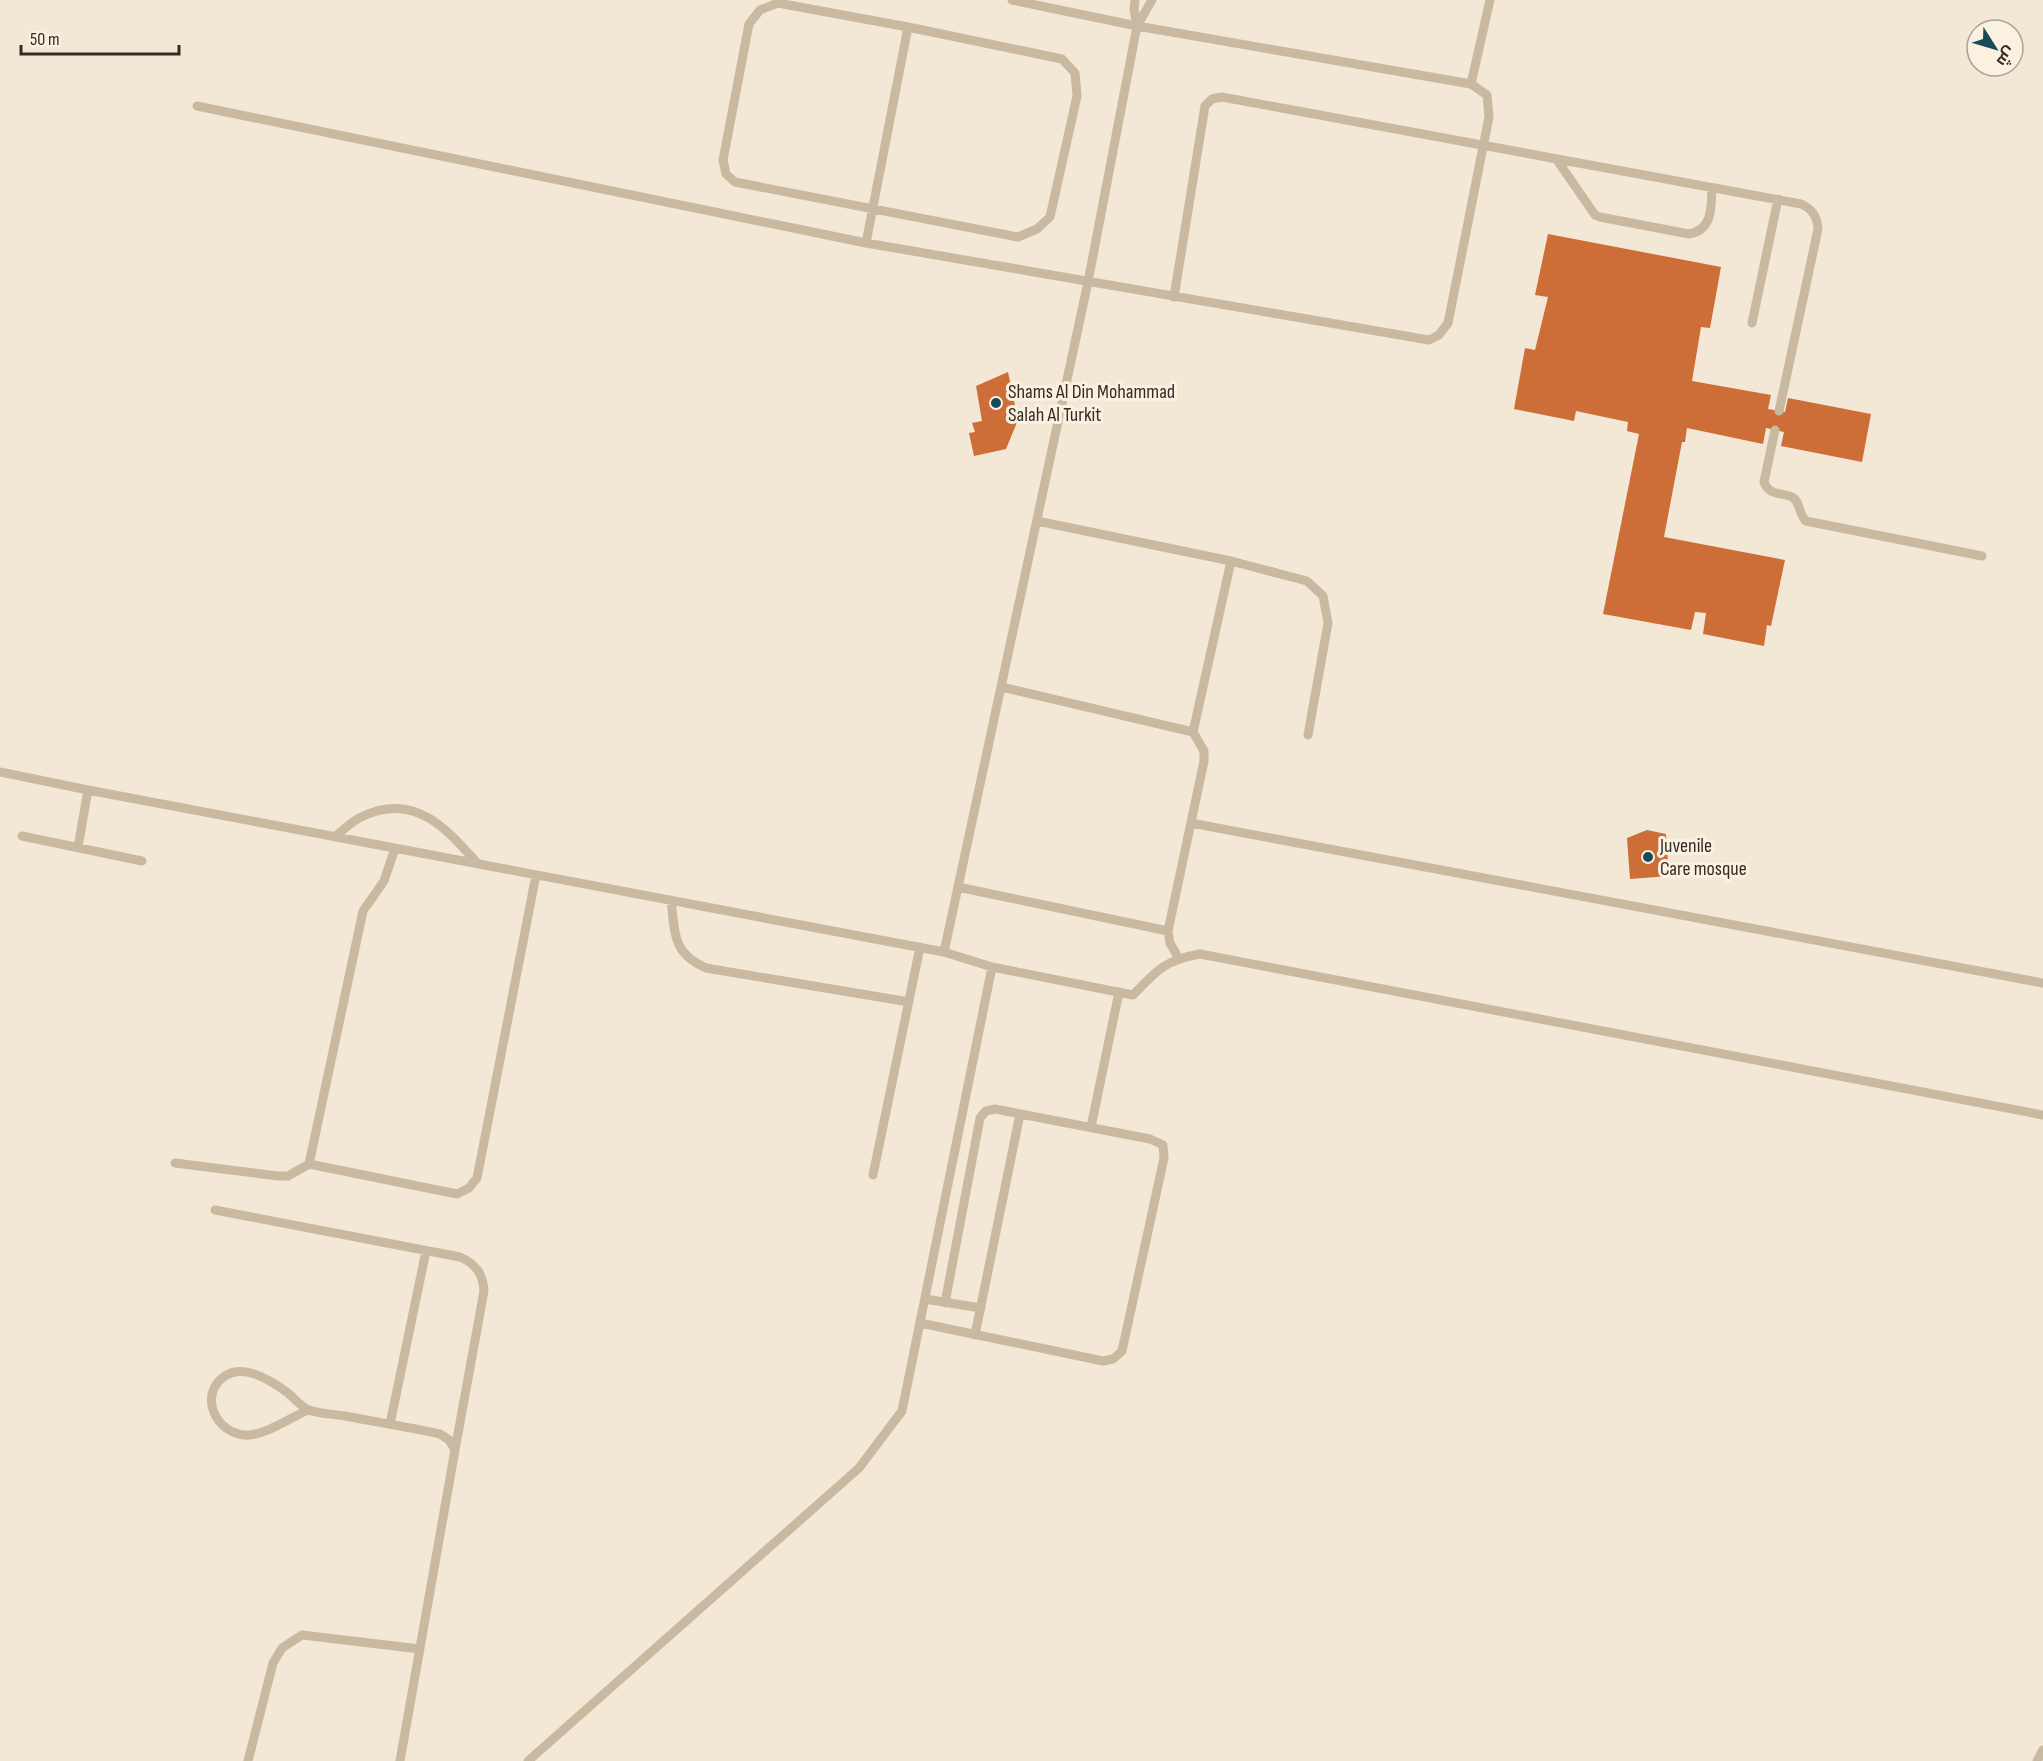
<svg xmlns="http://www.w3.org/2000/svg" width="2043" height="1761" viewBox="0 0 2043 1761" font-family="'Sofia Sans Condensed',Cairo,sans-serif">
  <rect width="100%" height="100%" fill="#f2e8d5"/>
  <path fill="#cd6e38" d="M1548,234L1721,267L1710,328L1701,327L1692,381L1771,395L1768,409L1785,412L1788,398L1871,414L1862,462L1781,446L1784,432L1766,428L1763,444L1687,428L1685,442H1682L1664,537L1785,560L1771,626L1767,625L1764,646L1703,634L1706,613L1695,612L1691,630L1603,614L1639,434L1627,431L1628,422L1576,411L1574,421L1514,409L1525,348L1535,350L1548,297L1535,295Z
    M1008,372L1018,420L1006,449L974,456L969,433L975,432L972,423L982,421L976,386Z
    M1647,830L1666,834L1669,876L1630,879L1627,838Z"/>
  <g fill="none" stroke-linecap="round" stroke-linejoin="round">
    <path stroke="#cab9a1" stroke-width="9" d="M778,3L908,27L1062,59L1075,73L1077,96L1050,217L1037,229L1018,237L735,182L726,174L723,160L749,24L760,10Z
      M1137,26L1152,0
      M1471,84L1490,0
      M197,106L866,243L1429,340L1439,335L1448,323L1489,117L1487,95L1471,84L1137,26L1012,0
      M1557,160L1595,215L1600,217L1689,234C1713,230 1711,207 1712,188
      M866,243L908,27
      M1174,297L1205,106L1212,99L1222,97L1801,204C1812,209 1817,216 1818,229L1779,411
      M1752,323L1778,199
      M1775,430L1764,482C1769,496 1781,492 1792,497C1801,502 1798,514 1806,521L1982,556
      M1037,521L1231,561L1307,581L1323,596L1328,623L1308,735
      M1002,687L1193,732
      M0,772L88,790L944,952L992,967L1133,995C1157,970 1165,960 1200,954L2043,1115
      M1191,823L2043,983
      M22,836L142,861
      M335,837C343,830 351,822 361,817C414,791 446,828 478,864
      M78,847L88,790
      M395,848L384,881L363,911L309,1164L457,1194L469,1188L477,1178L536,875
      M958,887L1168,931
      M671,900C675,933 672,953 706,968L909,1002
      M944,952L1088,282L1137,26L1134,10L1135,0
      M1178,957L1170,943L1168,931L1204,761V751L1193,732L1231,561
      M1091,1127L1119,992
      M175,1163L278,1176H288L309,1164
      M873,1175L920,947
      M215,1210L460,1257C476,1264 483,1274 484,1291L455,1450
      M925,1299L981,1308
      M920,1323L1103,1361L1113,1359L1122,1351L1164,1158L1163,1145L1150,1139L995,1109L986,1111L980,1118L945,1303
      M975,1335L1020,1114
      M308,1410C292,1417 262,1437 245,1435C215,1433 198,1394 225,1376C244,1363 272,1381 288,1393C294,1398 301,1407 309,1410C320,1414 334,1414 345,1416C377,1422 408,1427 440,1434L449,1440L455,1450L400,1761
      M390,1424L426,1251
      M248,1761L273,1663L282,1648L302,1635L420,1649
      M528,1761L859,1468L902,1411L992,967
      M2037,1761L2043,1750"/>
  </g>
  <g fill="#184b57" stroke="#faf1e1" stroke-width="2">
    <circle cx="996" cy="403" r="6"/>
    <circle cx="1648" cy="857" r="6"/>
  </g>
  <g text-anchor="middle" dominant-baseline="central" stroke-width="6" stroke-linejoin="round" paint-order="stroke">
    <g font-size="20" fill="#342b24" stroke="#faf1e1" text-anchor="start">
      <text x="1008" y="392">Shams Al Din Mohammad<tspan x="1008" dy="23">Salah Al Turkit</tspan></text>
      <text x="1660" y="846">Juvenile<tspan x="1660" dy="23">Care mosque</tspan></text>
    </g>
  </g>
  <g transform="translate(1995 48) rotate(127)"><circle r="28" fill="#faf1e1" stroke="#aba295" stroke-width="1.5"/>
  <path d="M0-4.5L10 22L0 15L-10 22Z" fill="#184b57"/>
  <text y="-9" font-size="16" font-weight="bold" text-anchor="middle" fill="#342b24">ش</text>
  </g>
  <path d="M21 45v9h158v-9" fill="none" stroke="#342b24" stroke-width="3"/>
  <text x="30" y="45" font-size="18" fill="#342b24" stroke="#faf1e1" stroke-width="4.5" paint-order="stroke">50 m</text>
</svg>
